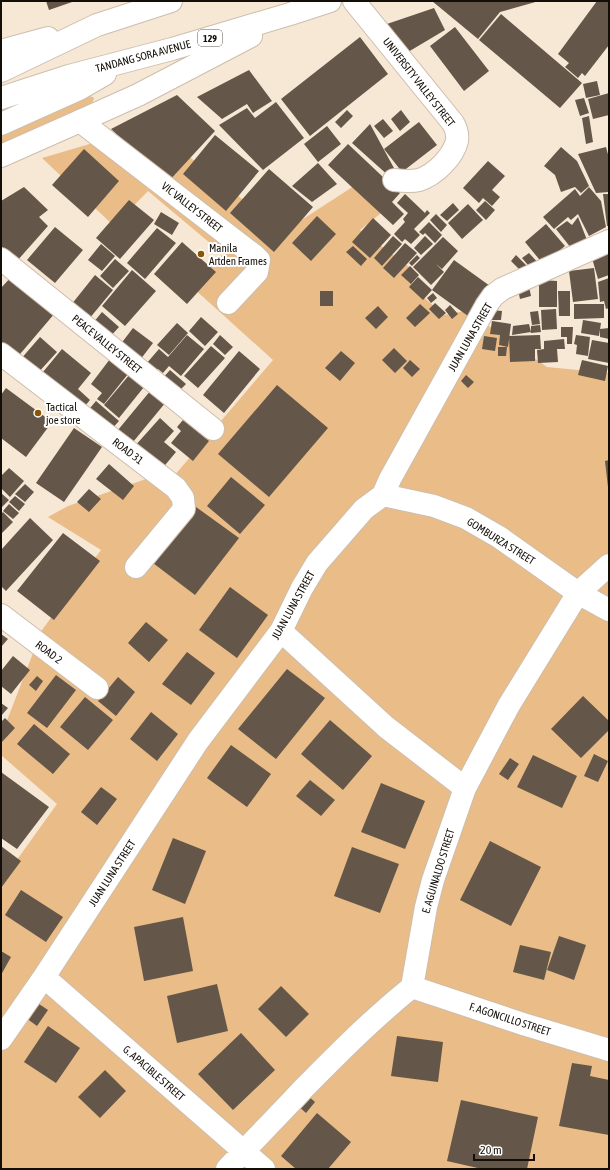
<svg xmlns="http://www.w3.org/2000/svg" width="610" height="1170" viewBox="0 0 610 1170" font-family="'Asap Condensed',sans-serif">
  <rect width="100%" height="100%" fill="#f7e7d5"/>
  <path fill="#eabc87" d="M88,96L93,97L94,99L92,103L1,147V130Z
    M151,126L283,232L357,184L391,205L360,230L412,269V287L444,315L470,310L486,324L547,367L609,373V1169H1V882L57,804L1,755V736L42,630L101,550L48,517L68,506L146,479L162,490L273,360L191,286L223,254L148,191L114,226L42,158Z"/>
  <path fill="#645648" d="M46,1H75L49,10Z
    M432,1H539L500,12L478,39Z
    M597,1H609V45L585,76L582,73L578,78L565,67L569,63L558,54Z
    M434,8L445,30L403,55L384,25Z
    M501,14L582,83L560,108L479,40Z
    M455,27L489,71L464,91L430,46Z
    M360,37L388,74L310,136L281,99Z
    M249,70L272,101L253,113L247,104L222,119L197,97Z
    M597,81L600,95L586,98L583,84Z
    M609,93V115L593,119L588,99Z
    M177,95L215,131L168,182L111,129Z
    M584,98L589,113L580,116L575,100Z
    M276,102L304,138L263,170L219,125L247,108L255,118Z
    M347,110L353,116L341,128L335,122Z
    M401,110L410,122L400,131L391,119Z
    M589,116L593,142L586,144L582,118Z
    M383,119L393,131L384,138L374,126Z
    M419,122L437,145L402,172L384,149Z
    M370,124L395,170L390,177L352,143Z
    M327,126L341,144L318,162L304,144Z
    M215,135L259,171L226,211L183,174Z
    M348,144L400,193L392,202L404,214L393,225L328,165Z
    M561,147L577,161L589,186L581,193L575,187L561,192L555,175L544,166Z
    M606,147L609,158V192L596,193L578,154Z
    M84,149L119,181L88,217L52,185Z
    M488,161L505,176L492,190L500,197L492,206L483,198L479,203L463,188Z
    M318,163L337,184L312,202L292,186Z
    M269,169L313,207L274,252L230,213Z
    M24,187L48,210L39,217L48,226L17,261L1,246V201Z
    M589,187L601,201L606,227L589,236L578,214L571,220L568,217L554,229L543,217L575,189L580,196Z
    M405,194L425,213L427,210L430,213L414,229L420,235L411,244L405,239L402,242L394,234L405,222L403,219L408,213L397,203Z
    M603,194H609V226H607Z
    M129,200L154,220L120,259L96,238Z
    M485,201L495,210L486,220L476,210Z
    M453,203L459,210L447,221L440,215Z
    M468,204L483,220L462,239L448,223Z
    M161,212L179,223L172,235L154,224Z
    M436,214L447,225L441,232L430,220Z
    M317,216L336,234L311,261L292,243Z
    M578,217L587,240L571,248L556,229L567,221L572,225Z
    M373,218L391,235L370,258L352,242Z
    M429,222L442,235L435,243L425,233L423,235L419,232Z
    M546,224L565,246L543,264L525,242Z
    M55,227L83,250L55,283L27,260Z
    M157,228L176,243L145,279L127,263Z
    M393,236L402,244L382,266L374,258Z
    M425,236L433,244L421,255L414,248Z
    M443,237L458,251L442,269L436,264L444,272L431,285L413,267Z
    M182,242L216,272L187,304L154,274Z
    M405,243L417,253L394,278L383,268Z
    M101,244L115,256L102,271L88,260Z
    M353,246L367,259L361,266L346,252Z
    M529,253L540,265L533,271L522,258Z
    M609,253V275L598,279L592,258Z
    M417,255L420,258L412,266L409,263Z
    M516,255L529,268L524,274L511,261Z
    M115,259L129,271L113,288L100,276Z
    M454,260L490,286L468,316L432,290Z
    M410,266L419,275L411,284L401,275Z
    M594,268L598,299L573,302L569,271Z
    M132,270L156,291L125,326L102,306Z
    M95,275L113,290L89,319L71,305Z
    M12,276L55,313L15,360L1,347V288Z
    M418,277L432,290L423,300L409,287Z
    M609,278V308L606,309L604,301L600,302L598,282Z
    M539,280L557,281V307H539Z
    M528,282L531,296L520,299L517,285Z
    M320,291H333V306H320Z
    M558,291H570V316H559Z
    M433,293L437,298L431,303L427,298Z
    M435,303L446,313L439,319L429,309Z
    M420,304L430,313L415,327L406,318Z
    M574,304H604V318L574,319Z
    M450,305L458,314L452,319L445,310Z
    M378,306L388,317L376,329L365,318Z
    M556,309L557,329L542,330L541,310Z
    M491,310L502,311L501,320H490Z
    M538,311L540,324L532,325L530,312Z
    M102,312L119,327L109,338L93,323Z
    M201,317L218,332L205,346L189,331Z
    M583,320L601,323L599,336L581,333Z
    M492,321L511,324L508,347L499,345L500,335L490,334Z
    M177,323L188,333L169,355L157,345Z
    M529,324L531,332L512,335L513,326Z
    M540,325L541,332L531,333V326Z
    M561,327H573L572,344H567V337H561Z
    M133,328L153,343L140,360L120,345Z
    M609,328V339L600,337V329Z
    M187,335L204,349L181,376L169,366L163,373L158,369L155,372L146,364L159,349L168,357Z
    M220,335L233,347L225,355L213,344Z
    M540,335L541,349H535V361L510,362L509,336Z
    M576,335L590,337L588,356L576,354L577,345L574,344Z
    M484,336L497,338L495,351L482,349Z
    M40,337L57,352L37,374L20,360Z
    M564,339L565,349H557L558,362L538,363L537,350L544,349V341Z
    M592,340L609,343V363L588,359Z
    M211,346L225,358L198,388L184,376Z
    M498,347H507L506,356H498Z
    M394,348L407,361L395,373L382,360Z
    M62,349L91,373L78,389L90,400L79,413L38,378Z
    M239,351L260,369L224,413L203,395Z
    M341,351L355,363L340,381L325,368Z
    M110,359L128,374L104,404L97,399L102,393L91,384Z
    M410,360L420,369L412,377L403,368Z
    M582,360L608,366L605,381L578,375Z
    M170,370L186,384L177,393L161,380Z
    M130,374L144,387L119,418L104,405Z
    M466,375L474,382L468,388L461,381Z
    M277,385L328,428L269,497L218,454Z
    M6,388L52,422L26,457L1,438V395Z
    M151,390L166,402L133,442L118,430Z
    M96,401L119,421L108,433L85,414Z
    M160,418L174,431L164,442L176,452L161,470L134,447Z
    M183,420L209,441L193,461L171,443L181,431L177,427Z
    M74,428L102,447L64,502L36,483Z
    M609,460V487H608L605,461Z
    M109,464L134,486L123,500L96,479Z
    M9,468L24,481L10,497L1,488V476Z
    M231,477L265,505L240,534L207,506Z
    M25,484L34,492L25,502L15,494Z
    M89,489L101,499L89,512L77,502Z
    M1,493L9,500L1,508Z
    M15,496L25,504L19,511L9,502Z
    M9,504L19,513L13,519L3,511Z
    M196,507L239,538L195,595L153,563Z
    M3,512L13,522L2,533L1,514Z
    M30,518L53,540L6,591L1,586V550Z
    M63,533L100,561L54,620L17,591Z
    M230,587L268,615L237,658L199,630Z
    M146,622L168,640L149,662L128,643Z
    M1,634L8,639L1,647Z
    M187,652L215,673L191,705L162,684Z
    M13,656L30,670L11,694L1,686V671Z
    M287,669L325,698L276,759L238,729Z
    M56,675L76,690L47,728L27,713Z
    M37,676L43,681L36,691L29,685Z
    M118,677L135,692L116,716L98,701Z
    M583,696L609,721V730L581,758L551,729Z
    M85,697L113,720L88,750L60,727Z
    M1,703L8,708L1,716Z
    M151,712L178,734L157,761L130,739Z
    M5,718L15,728L2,742L1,722Z
    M330,720L372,756L343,790L301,754Z
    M34,724L70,754L53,774L17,744Z
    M231,745L271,774L247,807L207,778Z
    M594,754L608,761L598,782L584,776Z
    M533,755L577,776L562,808L517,787Z
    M510,758L519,764L508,780L499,774Z
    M1,772L49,807L17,849L1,838Z
    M310,780L335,800L321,816L296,796Z
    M381,783L425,801L405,849L361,832Z
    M101,787L117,799L97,825L81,812Z
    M173,838L206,851L185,904L152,890Z
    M490,841L541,867L511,926L460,900Z
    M1,846L21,861L1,888Z
    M352,847L399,864L380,913L334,896Z
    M21,890L63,917L46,942L5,915Z
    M183,917L193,971L144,981L134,927Z
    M559,936L586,945L574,980L547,970Z
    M520,945L551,952L544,980L513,972Z
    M1,951L11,957L1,975Z
    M217,984L228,1031L177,1043L167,996Z
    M281,986L309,1014L286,1037L258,1009Z
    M36,1002L48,1010L37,1026L26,1018Z
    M48,1026L80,1048L56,1083L24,1062Z
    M241,1033L275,1070L233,1110L198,1074Z
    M397,1036L443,1042L438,1082L391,1076Z
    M572,1063L592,1066L590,1076L609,1080V1135L559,1126Z
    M105,1070L126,1091L100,1118L78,1097Z
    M306,1094L315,1102L306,1113L297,1105Z
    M461,1100L538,1117L527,1169H482L447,1161Z
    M317,1113L351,1142L328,1169H296L281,1156Z"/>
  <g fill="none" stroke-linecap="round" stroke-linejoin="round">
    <g stroke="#cdbead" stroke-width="24">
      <path id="minor" d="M354,1L453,123C456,128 458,134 457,141C453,157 435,175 419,180C411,182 402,181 394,180
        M1,156L80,121L255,256L259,260L257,272L228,303
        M1,259L213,429
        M1,354L176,488L183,498L184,509L136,567
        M383,495L434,506L466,518L499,537L578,593L609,610
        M1,615L97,688
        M281,631L386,727L465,788
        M44,977L264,1169
        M412,987L523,1024L609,1050
        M1,1039L44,977L198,741L281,631L302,588L317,563L364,509L383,495L390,479L486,306L493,296L502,289L609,241
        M227,1169C252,1142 278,1116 303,1089C338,1054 373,1018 412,987L426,907L433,880L465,788L509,705L578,593L609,565"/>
    </g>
    <g stroke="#cdbead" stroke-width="24">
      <path id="primary" d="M1,51L48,38
        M1,71L97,25L171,1
        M1,98L69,76L172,49L290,14L330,1
        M80,121L138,95L251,36
        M1,124L79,89L105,74"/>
    </g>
    <use href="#minor" stroke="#fff" stroke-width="22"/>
    <use href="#primary" stroke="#fff" stroke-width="22"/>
  </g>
  <g fill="#8a5602" stroke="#fff" stroke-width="1.5">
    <circle cx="201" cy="254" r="4"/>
    <circle cx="38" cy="413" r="4"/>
  </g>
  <g text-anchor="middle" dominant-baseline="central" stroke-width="4" stroke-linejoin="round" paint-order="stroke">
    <rect fill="#fff" stroke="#5a5652" stroke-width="1" x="198" y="30" width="24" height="16" rx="3"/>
    <g font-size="10" font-weight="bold" fill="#130e08">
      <text x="210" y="38">129</text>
    </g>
    <g font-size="11" fill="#130e08" stroke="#fff">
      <text transform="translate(143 56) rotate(-15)">TANDANG SORA AVENUE</text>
      <text transform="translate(419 82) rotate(52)">UNIVERSITY VALLEY STREET</text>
      <text transform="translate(192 207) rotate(38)">VIC VALLEY STREET</text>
      <text transform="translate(470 337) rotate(-60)">JUAN LUNA STREET</text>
      <text transform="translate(107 344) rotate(39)">PEACE VALLEY STREET</text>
      <text transform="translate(128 451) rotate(37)">ROAD 31</text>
      <text transform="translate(501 541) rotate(32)">GOMBURZA STREET</text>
      <text transform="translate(293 605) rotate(-61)">JUAN LUNA STREET</text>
      <text transform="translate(49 652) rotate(37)">ROAD 2</text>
      <text transform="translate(438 871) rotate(-73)">E. AGUINALDO STREET</text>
      <text transform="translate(112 873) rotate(-57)">JUAN LUNA STREET</text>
      <text transform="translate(510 1019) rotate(18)">F. AGONCILLO STREET</text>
      <text transform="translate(154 1073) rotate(41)">G. APACIBLE STREET</text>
    </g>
    <g font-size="11" fill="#130e08" stroke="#fff" text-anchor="start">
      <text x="209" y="248">Manila<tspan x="209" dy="13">Artden Frames</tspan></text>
      <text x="46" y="407">Tactical<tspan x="46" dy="13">joe store</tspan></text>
    </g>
  </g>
  <rect width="610" height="1170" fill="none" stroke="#130e08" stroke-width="4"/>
  <path d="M474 1154v6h60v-6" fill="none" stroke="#130e08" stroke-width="2"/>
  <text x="480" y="1154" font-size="12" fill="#130e08" stroke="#ffffff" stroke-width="3" paint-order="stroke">20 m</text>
</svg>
